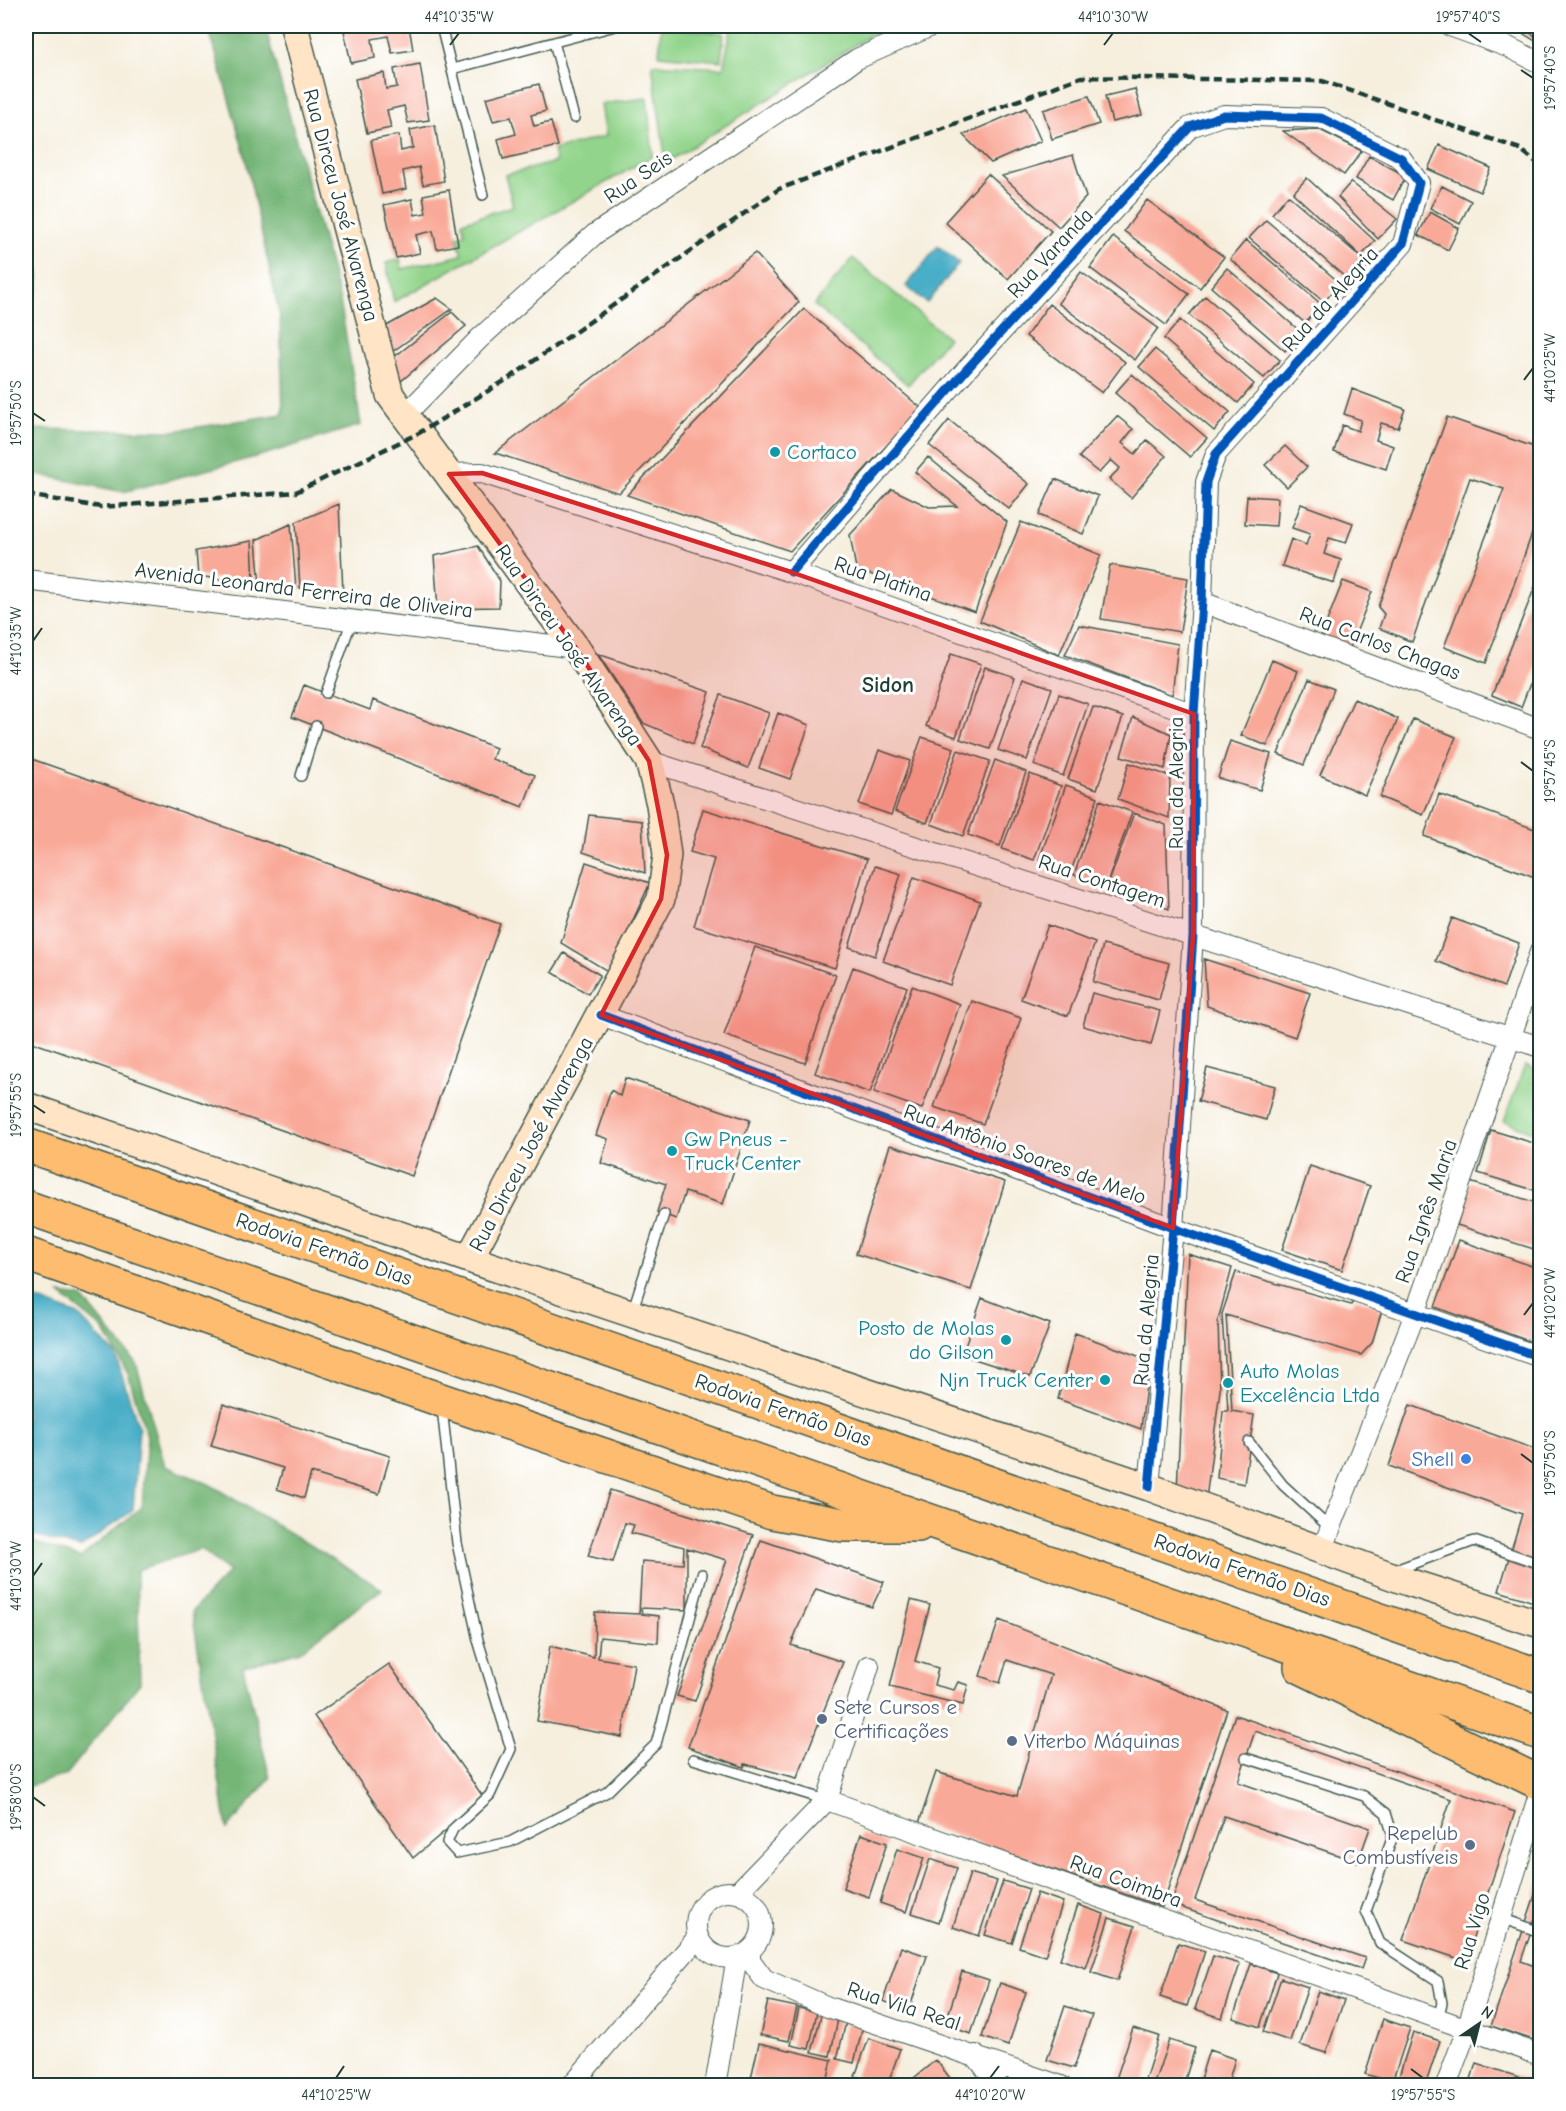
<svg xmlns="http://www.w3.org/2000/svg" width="1566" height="2111" viewBox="0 0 1566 2111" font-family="'Comic Neue',sans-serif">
  <rect width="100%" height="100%" fill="#fff"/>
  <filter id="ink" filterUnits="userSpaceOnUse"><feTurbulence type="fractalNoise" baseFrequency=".0167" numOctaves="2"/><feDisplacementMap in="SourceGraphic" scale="12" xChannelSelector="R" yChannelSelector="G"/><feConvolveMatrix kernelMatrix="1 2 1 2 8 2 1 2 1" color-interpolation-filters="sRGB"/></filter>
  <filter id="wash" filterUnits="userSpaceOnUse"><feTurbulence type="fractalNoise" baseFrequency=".008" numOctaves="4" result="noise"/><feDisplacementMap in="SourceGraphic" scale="24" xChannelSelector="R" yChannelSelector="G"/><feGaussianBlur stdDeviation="1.35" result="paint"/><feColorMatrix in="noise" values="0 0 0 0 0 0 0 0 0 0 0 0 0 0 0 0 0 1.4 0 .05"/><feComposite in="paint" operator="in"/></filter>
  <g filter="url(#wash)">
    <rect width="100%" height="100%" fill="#f6efde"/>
    <path fill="#92d48b" stroke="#588860" stroke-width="1.5" d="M732,26H885L666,163L652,64L723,68Z
      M661,27L724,33L721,61L659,55Z
      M647,98L653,156L394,302L386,263L400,259L402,269L462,255L457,236L465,234L462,222L513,206L505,175L556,162L553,150L606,136L601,104Z
      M853,258L948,338L908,385L814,305Z
      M1525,1065L1540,1071V1135L1504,1121Z"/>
    <path fill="#75b677" stroke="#4a7a56" stroke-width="1.5" d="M208,26H265L340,301L361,425L263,455L123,492L26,472V427L35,429L173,431L283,414L280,317L244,152Z
      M60,1294L82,1297L136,1363L165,1466L209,1484L382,1589L300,1651L243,1667L270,1778L227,1829L192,1611L229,1572L201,1549L137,1570L140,1683L67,1774L26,1787V1539L80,1558L142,1507L147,1436L128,1374L103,1329Z"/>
    <path fill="#48aec7" stroke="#34767e" stroke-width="1.5" d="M26,246C44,268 42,291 26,314Z
      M938,246L959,263L927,303L906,286Z
      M26,1295L78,1315L115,1354L139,1428L133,1510L80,1548L26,1534Z"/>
    <g id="blocks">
      <path fill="#f9a998" d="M343,26H409L413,50L392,53L388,36L372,39L375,58L351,63Z
        M1511,26H1519L1540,39V44Z
        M420,64L429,120L408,123L404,106L387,110L391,128L367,133L355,79L384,73L386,89L397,87L394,69Z
        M539,84L546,111L531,115L534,126L551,122L558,146L503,159L498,139L516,134L511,117L493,121L486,98Z
        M1135,89L1142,115L1112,122L1105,96Z
        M1089,96L1099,124L1052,139L1043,110Z
        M1026,108L1041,141L991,163L963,135Z
        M435,125L444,181L423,185L419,167L403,171L406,189L382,194L371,140L399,135L401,151L413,148L410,130Z
        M1318,129L1362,151L1344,175L1283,131Z
        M1439,145L1491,168L1480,192L1428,169Z
        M1073,155L1086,197L1059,227L1002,176Z
        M1369,156L1406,176L1393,200L1356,179Z
        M988,174L1051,231L1008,279L945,222Z
        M1307,178L1375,241L1361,256L1293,193Z
        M1351,182L1397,219L1378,239L1338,197Z
        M1442,186L1471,201L1460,224L1430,208Z
        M449,190L458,245L437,249L433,231L416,235L420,253L396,258L384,205L412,199L415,215L426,213L423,195Z
        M1288,195L1363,259L1346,278L1272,214Z
        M1147,200L1224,257L1200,288L1124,231Z
        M1430,212L1459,228L1448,250L1418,235Z
        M1266,220L1340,283L1324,302L1249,238Z
        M1113,237L1189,294L1166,325L1090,268Z
        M1246,240L1321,304L1305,323L1230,259Z
        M755,253L799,302L619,493L495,453Z
        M1227,268L1301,332L1285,351L1211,287Z
        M1081,272L1158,328L1135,360L1058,303Z
        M1205,296L1280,360L1264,378L1189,315Z
        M437,298L452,309L389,354L383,328Z
        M1049,304L1125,362L1102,393L1026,336Z
        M804,309L921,408L790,551L627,495Z
        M452,312L466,326L401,381L389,361Z
        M1180,320L1254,384L1238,403L1164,339Z
        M1155,349L1230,412L1214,431L1139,367Z
        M1132,374L1207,438L1190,457L1115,393Z
        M1352,389L1405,409L1398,428L1381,423L1376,440L1393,446L1386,469L1334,452L1342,425L1358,431L1361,420L1344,414Z
        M1117,416L1133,429L1122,443L1135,454L1147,440L1166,456L1131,498L1109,479L1120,468L1111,460L1099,473L1079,457Z
        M1447,417L1540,449V511L1486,663L1444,647L1504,489L1470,478L1412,642L1379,628L1384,614L1378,607Z
        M949,420L1029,484L1009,509L929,445Z
        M1285,446L1307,467L1287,487L1265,465Z
        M928,457L1007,522L975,612L856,569L850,535L892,489L929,507L957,506L915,472Z
        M1055,479L1098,496L1083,534L1039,515Z
        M1247,496L1278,498L1276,526L1245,524Z
        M339,504L343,593L300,588L296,522Z
        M1301,504L1353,523L1346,543L1329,538L1324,554L1341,560L1334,583L1282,566L1291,539L1306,545L1310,534L1292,528Z
        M1021,522L1101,555L1059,655L980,621Z
        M291,524L296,589L260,586L256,540Z
        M252,541L254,584L198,576L196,551Z
        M478,546L500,581L499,607L438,608L434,556Z
        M1110,565L1188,578L1180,632L1101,619Z
        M1540,574V658L1521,707L1492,695Z
        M1343,581L1372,592L1350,648L1321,636Z
        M1079,625L1178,644L1172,695L1065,655Z
        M598,654L710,692L693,744L643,723Z
        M951,654L981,664L956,737L926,726Z
        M1272,660L1298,671L1267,746L1241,735Z
        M985,667L1015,677L990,749L960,739Z
        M1023,678L1052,688L1027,760L998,750Z
        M1309,679L1334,689L1304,765L1278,754Z
        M304,685L370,710L373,700L496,748L492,759L535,775L523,807L292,717Z
        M1059,694L1088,704L1063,776L1034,765Z
        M721,695L769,713L748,768L700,748Z
        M1354,699L1398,719L1365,795L1320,775Z
        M1093,707L1123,717L1097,789L1068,779Z
        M778,713L809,725L790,779L759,768Z
        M1133,717L1171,734L1165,769L1121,756Z
        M1413,719L1456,737L1423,815L1380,797Z
        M922,737L954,748L927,823L895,811Z
        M1230,741L1271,754L1260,790L1218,778Z
        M879,750L910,761L891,815L859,804Z
        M958,750L990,761L963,836L931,824Z
        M26,757L500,924L412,1176L26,1040Z
        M995,760L1026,772L1000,846L968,835Z
        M1129,763L1170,776L1169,818L1118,799Z
        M1030,774L1061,786L1034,860L1002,849Z
        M1066,785L1098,797L1071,871L1039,860Z
        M1439,794L1540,831V879L1424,836Z
        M1100,800L1132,812L1106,886L1074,875Z
        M703,809L867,859L835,968L694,926L714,859L690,852Z
        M1134,813L1166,825L1169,909L1107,888Z
        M589,815L642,821L645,873L583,852Z
        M586,862L650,883L609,972L561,943Z
        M875,866L901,874L875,956L849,947Z
        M914,877L980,901L950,985L883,961Z
        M1452,918L1519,943L1504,987L1436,961Z
        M1048,925L1095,943L1068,1016L1021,999Z
        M1103,945L1169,963L1159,1000L1093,982Z
        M755,947L836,975L805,1063L724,1035Z
        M564,953L600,975L588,994L552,972Z
        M1204,959L1310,993L1295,1037L1207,1006Z
        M853,967L907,987L870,1093L815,1073Z
        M912,986L960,1004L922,1109L874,1092Z
        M1092,993L1160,1011L1151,1045L1083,1026Z
        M972,1001L1021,1018L983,1124L934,1107Z
        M1540,1008V1028L1534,1026Z
        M1207,1068L1275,1086L1266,1120L1198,1101Z
        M625,1078L750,1120L723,1204L685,1192L676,1219L657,1212L666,1184L601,1163L608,1139L596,1135L611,1090L620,1096Z
        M1491,1130L1540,1145V1192L1478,1173Z
        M890,1145L1005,1182L971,1290L856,1254Z
        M1310,1166L1370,1186L1342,1270L1282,1250Z
        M1470,1182L1540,1204V1251L1457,1225Z
        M1459,1240L1540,1269V1345L1435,1307Z
        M1188,1254L1232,1268L1218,1320L1220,1390L1206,1499L1177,1491Z
        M1236,1272L1351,1305L1356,1298L1377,1306L1381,1313L1372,1343L1361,1355L1226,1315L1232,1411L1254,1415L1244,1484L1217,1478L1223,1411H1228L1222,1314Z
        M982,1298L1050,1324L1030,1377L962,1355Z
        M1075,1333L1149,1360L1141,1429L1058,1399Z
        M223,1404L390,1456L379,1494L311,1473L304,1498L277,1489L283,1468L211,1446Z
        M1410,1405L1540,1451V1604L1499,1591L1522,1514L1389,1466Z
        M610,1490L753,1535L695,1701L677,1696L727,1560L687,1548V1610L641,1608L642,1614L659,1616L658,1643L600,1637L598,1658L634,1664L622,1737L537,1721L550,1646L594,1657L595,1612L639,1614L642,1561L683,1564L684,1547L631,1533L634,1525L625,1523L613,1562L588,1556Z
        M761,1540L884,1582L872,1607L816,1589L799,1625L791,1645L843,1662L797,1778L745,1764L744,1767L688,1747Z
        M911,1600L930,1605L915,1661L938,1668L934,1685L954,1690L958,1682L968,1685L963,1705L890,1687Z
        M999,1620L1227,1710L1162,1907L919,1823L936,1772L1017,1796L1051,1675L1007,1660L1000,1683L980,1676Z
        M389,1664L484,1798L413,1858L314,1716Z
        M1235,1715L1515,1812L1465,1961L1403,1940L1451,1799L1255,1731L1238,1782L1370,1828L1358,1862L1224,1816L1195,1900L1365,1958L1361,1969L1171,1904Z
        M861,1834L887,1843L869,1897L843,1888Z
        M897,1849L924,1858L906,1912L880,1903Z
        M930,1859L957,1868L939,1922L912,1913Z
        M970,1873L997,1881L979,1936L953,1927Z
        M1540,1880V1904L1521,1961L1540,1968V2042L1491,2026Z
        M1003,1881L1029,1889L1012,1943L985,1935Z
        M1037,1893L1063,1902L1045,1956L1019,1947Z
        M1078,1905L1104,1914L1086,1968L1060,1959Z
        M1109,1918L1135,1926L1117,1981L1091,1972Z
        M1178,1943L1205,1951L1187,2006L1160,1997Z
        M901,1947L927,1956L909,2010L883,2001Z
        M1213,1956L1240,1964L1222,2018L1195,2009Z
        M1251,1964L1277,1973L1260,2027L1233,2018Z
        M962,1971L989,1980L971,2034L945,2025Z
        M1281,1978L1308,1987L1290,2041L1263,2032Z
        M1000,1983L1026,1992L1008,2046L982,2037Z
        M1318,1991L1344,2000L1326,2053L1300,2045Z
        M768,2001L797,2007L789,2041L760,2035Z
        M1065,2006L1092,2015L1074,2068L1047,2060Z
        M799,2008L817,2012L809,2049L791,2045Z
        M821,2015L838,2019L830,2056L812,2052Z
        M1383,2019L1410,2028L1392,2082L1365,2074Z
        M846,2022L863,2026L854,2063L837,2059Z
        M1133,2028L1159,2036L1143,2086H1126L1115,2082Z
        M1413,2032L1440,2041L1425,2086H1396Z
        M869,2038L900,2049L887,2086L855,2076Z
        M1169,2040L1195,2048L1183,2086H1153Z
        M759,2043L832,2060L826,2086H783L751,2078Z
        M1209,2050L1235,2059L1227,2086H1198Z
        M936,2060L953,2082L949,2086H904Z
        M1476,2063L1540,2084V2086H1469Z"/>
    </g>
  </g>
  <g filter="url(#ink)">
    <use href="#blocks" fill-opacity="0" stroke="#3f584e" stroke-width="1.5"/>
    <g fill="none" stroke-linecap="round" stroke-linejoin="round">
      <g stroke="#3f584e" stroke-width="12">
        <path id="lane" d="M441,26L483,195
          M554,42L574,118
          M452,69L615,26
          M326,693L352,620
          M301,776L316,726
          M632,1312L664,1214
          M442,1408L457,1543L478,1640L511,1749L490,1795L453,1829L447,1842L457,1853L510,1842L607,1792L656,1744L702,1574
          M1249,1442L1283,1485L1330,1528
          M1393,1571L1474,1541L1540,1564
          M1246,1758L1364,1796L1386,1813L1393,1836L1366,1911L1380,1943L1438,1981L1442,2003L1438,2018
          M693,1759L826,1800
          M1501,1918L1540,1932"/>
      </g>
      <g stroke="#3f584e" stroke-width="22">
        <path id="street" d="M1450,26L1508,47L1540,63
          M405,415L479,339L595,234L857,59L931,26
          M449,474L482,473L791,572L1194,714
          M791,572L966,370L1190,127L1224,115L1321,118L1401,158L1419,183L1403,244L1216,454L1206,482L1202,602L1194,714L1193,936L1173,1228L1149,1487
          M26,580L576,648
          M1202,602L1540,729
          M649,761L1540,1047
          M601,1015L1173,1228L1540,1357
          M1322,1550L1415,1314L1540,952
          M827,1800L1540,2055
          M696 1925a33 33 0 1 1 66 0a33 33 0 1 1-66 0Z
          M737,1893L827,1800L869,1666
          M750,1951V1960L764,1979L778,1985L828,2007L1061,2086
          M975,2055L999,2086
          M571,2086L698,1937
          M715,2086L737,1957
          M1446,2086L1467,2029L1540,1791"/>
      </g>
      <g stroke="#3f584e" stroke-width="30">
        <path id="secondary" d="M294,26L390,395L576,648L649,761L660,804L667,855L661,899L469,1259
          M26,1106L469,1259L1149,1487L1408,1582L1540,1624"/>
      </g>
      <g stroke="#3f584e" stroke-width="36">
        <path id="highway" d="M26,1145L1540,1676
          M26,1207C530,1384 1037,1554 1540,1733
          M26,1254L441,1400L772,1512L843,1525H918
          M1301,1667L1540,1783"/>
      </g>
      <use href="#lane" stroke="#fff" stroke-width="9"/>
      <use href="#street" stroke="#fff" stroke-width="20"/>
      <use href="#secondary" stroke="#ffe4c6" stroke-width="27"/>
      <use href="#highway" stroke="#febc70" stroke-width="33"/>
      <path stroke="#1f3d34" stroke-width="4.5" stroke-dasharray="9 4.5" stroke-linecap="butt" d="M26,495L101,507L296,492L419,433L511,377L779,189L1081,77L1322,81L1520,149L1540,165"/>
      <g stroke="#fff" stroke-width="13">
        <path id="cycleway" d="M791,572L966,370L1190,127L1224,115L1321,118L1401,158L1419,183L1403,244L1216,454L1206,482L1202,602L1194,714L1193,936L1173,1228L1149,1487
          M601,1015L1173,1228L1540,1357"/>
      </g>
      <use href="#cycleway" stroke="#0057b8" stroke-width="9"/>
    </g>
  </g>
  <path fill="#d62828" fill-opacity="0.2" stroke="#d62828" stroke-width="4.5" stroke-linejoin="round" d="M482,473L791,572L1194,714L1193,936L1173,1228L601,1015L661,899L667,855L649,761L576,648L449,474Z"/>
  <path fill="none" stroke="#1f3d34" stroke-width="2" d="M1468,33L1481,42M450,45L459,33M1104,45L1113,33M1521,70L1533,78M1524,380L1533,368M33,413L45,421M33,641L42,628M1521,762L1533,771M33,1105L45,1113M1524,1315L1533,1303M1521,1454L1533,1463M33,1576L42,1563M33,1797L45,1806M1411,2069L1423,2078M336,2078L344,2066M990,2078L999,2066"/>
  <g fill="#0f9aa8" stroke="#fff" stroke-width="2">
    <circle cx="775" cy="452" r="6"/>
    <circle cx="672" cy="1151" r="6"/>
    <circle cx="1006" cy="1340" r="6"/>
    <circle cx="1105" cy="1380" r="6"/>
    <circle cx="1228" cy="1383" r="6"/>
  </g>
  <circle fill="#3f7fe0" stroke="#fff" stroke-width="2" cx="1466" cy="1459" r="6"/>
  <g fill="#5c6f8a" stroke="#fff" stroke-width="2">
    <circle cx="822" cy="1719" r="6"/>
    <circle cx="1012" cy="1741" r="6"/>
    <circle cx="1470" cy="1845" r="6"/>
  </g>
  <g text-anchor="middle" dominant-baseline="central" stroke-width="6" stroke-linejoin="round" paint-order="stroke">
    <g font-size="21" fill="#1f3d34" stroke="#fff">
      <text transform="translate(638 177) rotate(-34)">Rua Seis</text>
      <text transform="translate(341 205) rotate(75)">Rua Dirceu José Alvarenga</text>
      <text transform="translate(1050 253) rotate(-47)">Rua Varanda</text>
      <text transform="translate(1330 299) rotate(-48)">Rua da Alegria</text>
      <text transform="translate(883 579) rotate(19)">Rua Platina</text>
      <text transform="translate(304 590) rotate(7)">Avenida Leonarda Ferreira de Oliveira</text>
      <text transform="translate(1380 643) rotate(21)">Rua Carlos Chagas</text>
      <text transform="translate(569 645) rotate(55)">Rua Dirceu José Alvarenga</text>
      <text transform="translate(1176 783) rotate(-90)">Rua da Alegria</text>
      <text transform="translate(1102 881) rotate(18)">Rua Contagem</text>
      <text transform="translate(531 1144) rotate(-62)">Rua Dirceu José Alvarenga</text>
      <text transform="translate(1025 1154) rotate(20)">Rua Antônio Soares de Melo</text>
      <text transform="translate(1426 1211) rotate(-71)">Rua Ignês Maria</text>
      <text transform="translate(324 1249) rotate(19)">Rodovia Fernão Dias</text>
      <text transform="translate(1146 1320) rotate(-85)">Rua da Alegria</text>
      <text transform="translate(783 1410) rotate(19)">Rodovia Fernão Dias</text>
      <text transform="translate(1242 1570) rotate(19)">Rodovia Fernão Dias</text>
      <text transform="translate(1126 1881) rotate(20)">Rua Coimbra</text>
      <text transform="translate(1472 1931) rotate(-73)">Rua Vigo</text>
      <text transform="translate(904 2006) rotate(18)">Rua Vila Real</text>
    </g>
    <g font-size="21" fill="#0d838f" stroke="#fff" text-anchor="start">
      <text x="787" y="452">Cortaco</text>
      <text x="684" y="1139">Gw Pneus -<tspan x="684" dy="24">Truck Center</tspan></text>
      <text x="994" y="1328" text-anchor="end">Posto de Molas<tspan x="994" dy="24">do Gilson</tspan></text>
      <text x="1240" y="1371">Auto Molas<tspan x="1240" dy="24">Excelência Ltda</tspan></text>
      <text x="1093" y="1380" text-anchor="end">Njn Truck Center</text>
    </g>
    <g font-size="21" fill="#366cbe" stroke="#fff" text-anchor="end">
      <text x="1454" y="1459">Shell</text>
    </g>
    <g font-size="21" fill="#4e5e75" stroke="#fff" text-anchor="start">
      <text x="834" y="1707">Sete Cursos e<tspan x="834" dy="24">Certificações</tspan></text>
      <text x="1024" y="1741">Viterbo Máquinas</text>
      <text x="1458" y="1833" text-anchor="end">Repelub<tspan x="1458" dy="24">Combustíveis</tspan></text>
    </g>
    <g font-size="22" font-weight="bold" fill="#1f3d34" stroke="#fff">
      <text x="888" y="685">Sidon</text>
    </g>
  </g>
  <rect width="1566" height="2111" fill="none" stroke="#fff" stroke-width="66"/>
  <g transform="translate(1479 2024) rotate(35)" stroke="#ffffff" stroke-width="4.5" paint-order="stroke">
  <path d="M0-4.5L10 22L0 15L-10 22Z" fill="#1f3d34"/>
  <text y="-9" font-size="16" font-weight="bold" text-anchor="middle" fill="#1f3d34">N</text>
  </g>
  <rect x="33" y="33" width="1500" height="2045" fill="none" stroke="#1f3d34" stroke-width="2"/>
  <g font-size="15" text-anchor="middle" fill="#1f3d34">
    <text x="459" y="22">44°10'35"W</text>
    <text x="1113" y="22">44°10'30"W</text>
    <text x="1468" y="22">19°57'40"S</text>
    <text transform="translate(1550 78) rotate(-90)" y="5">19°57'40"S</text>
    <text transform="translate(1550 368) rotate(-90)" y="5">44°10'25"W</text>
    <text transform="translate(16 413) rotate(-90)" y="5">19°57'50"S</text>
    <text transform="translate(16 641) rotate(-90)" y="5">44°10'35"W</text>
    <text transform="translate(1550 771) rotate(-90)" y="5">19°57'45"S</text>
    <text transform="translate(16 1105) rotate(-90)" y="5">19°57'55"S</text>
    <text transform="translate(1550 1303) rotate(-90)" y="5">44°10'20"W</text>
    <text transform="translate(1550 1463) rotate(-90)" y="5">19°57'50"S</text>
    <text transform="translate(16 1576) rotate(-90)" y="5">44°10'30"W</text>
    <text transform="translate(16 1797) rotate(-90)" y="5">19°58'00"S</text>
    <text x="336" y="2100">44°10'25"W</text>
    <text x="990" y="2100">44°10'20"W</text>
    <text x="1423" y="2100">19°57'55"S</text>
  </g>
</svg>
